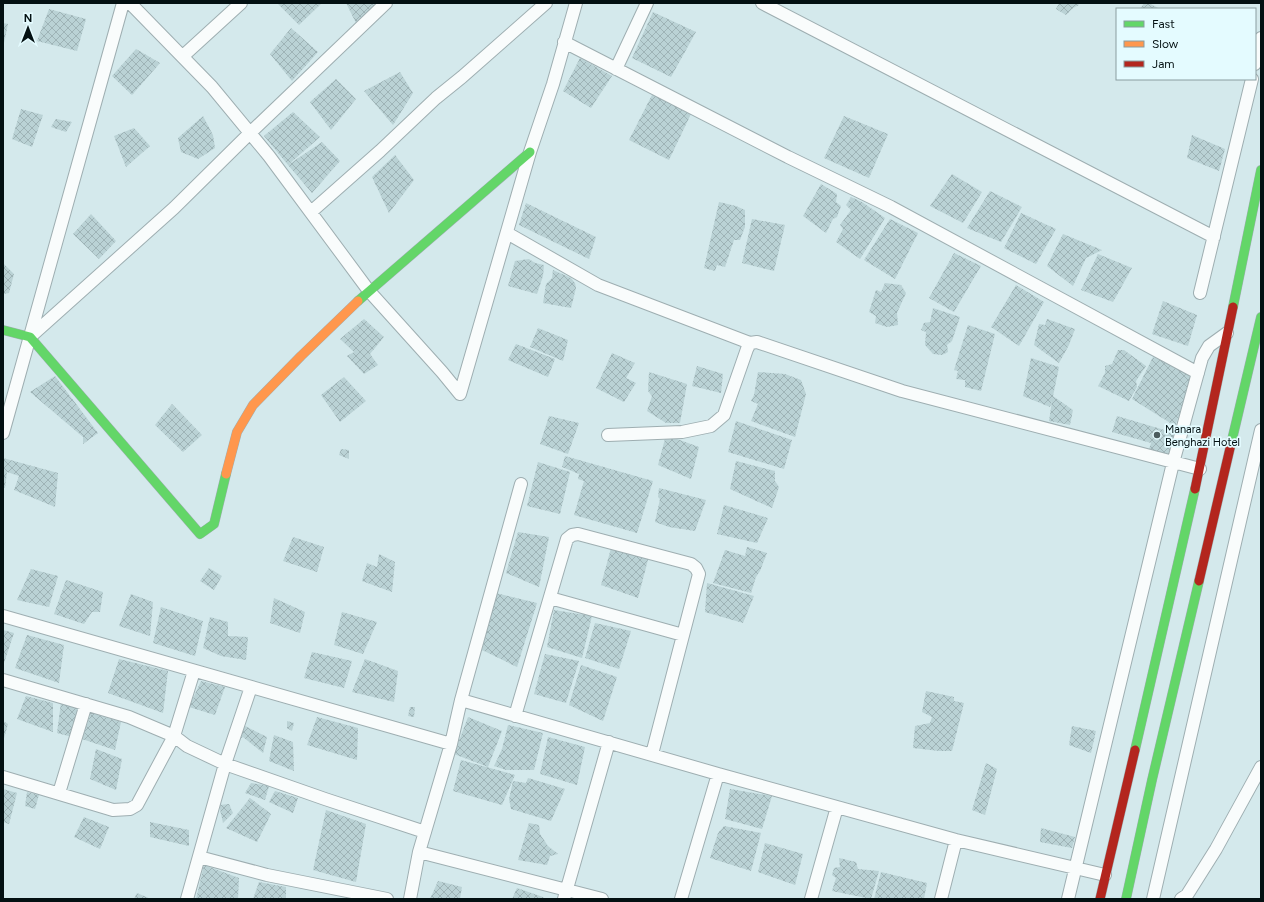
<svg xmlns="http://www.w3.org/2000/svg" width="1264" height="902" viewBox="0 0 1264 902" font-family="Figtree,sans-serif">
  <defs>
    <pattern id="building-cross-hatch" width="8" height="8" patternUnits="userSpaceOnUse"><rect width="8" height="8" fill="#bad2d5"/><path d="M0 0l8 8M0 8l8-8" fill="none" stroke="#9eb3b6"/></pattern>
  </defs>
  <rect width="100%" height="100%" fill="#d4e9ec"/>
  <path fill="url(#building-cross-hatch)" d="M277,3H320L321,4L299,25Z
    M346,3H377L356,23Z
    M1059,3H1077L1079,5L1073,8L1066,15L1056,9Z
    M1144,3H1149L1160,9H1140Z
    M49,9L86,19L77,51L37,41Z
    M653,12L696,32L671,77L632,58Z
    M3,23L8,24L4,43H3Z
    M291,28L318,52L292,81L270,54Z
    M136,49L160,63L132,95L112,76Z
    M580,58L612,76L591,108L563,91Z
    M400,72L413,93L393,125L364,91Z
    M336,79L356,99L331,130L310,102Z
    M653,93L691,114L669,160L629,140Z
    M21,109L43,115L32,147L12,139Z
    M293,112L320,137L288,165L264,136Z
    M203,116L213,135L215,148L198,159L181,152L178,138Z
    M844,116L888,134L869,178L824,158Z
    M56,119L72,122L66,132L51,127Z
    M134,128L150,146L126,167L114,136Z
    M1192,135L1225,149L1219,171L1187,158Z
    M322,142L340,161L312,193L288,165Z
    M395,155L414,180L389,213L372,177Z
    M952,174L982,192L963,223L930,206Z
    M821,184L837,194L836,202L841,206L837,217L833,219L826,233L803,216Z
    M990,191L1022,207L1001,242L967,228Z
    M851,197L862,202L885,218L860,259L836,242L843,229L840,225L851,210L846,205Z
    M719,202L736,206L745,210V227L740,240H734L725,267L717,265L715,271L704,268Z
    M526,203L596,237L589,259L519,225Z
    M1021,213L1056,229L1036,264L1004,248Z
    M91,214L116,241L99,259L73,234Z
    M752,219L785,225L774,271L742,263Z
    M890,219L918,233L895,279L864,260Z
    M1063,234L1102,250L1086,258L1073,286L1047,266Z
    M954,253L981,266L954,312L929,298Z
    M1098,254L1132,268L1113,302L1081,290Z
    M529,259L535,263L544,265L543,276L537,294L508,286L515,261Z
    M3,263L14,274L9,293L3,294Z
    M553,270L571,278L575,283L576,288L571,308L543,303L546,284L552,278Z
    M885,283L901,285L906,293L897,313L898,325L887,327L875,323L876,316L869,312L876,290L881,292Z
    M1016,285L1044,302L1019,346L991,327Z
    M1163,301L1197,315L1188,346L1152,334Z
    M933,308L960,317L952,341L947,345L948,352L942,355L933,354L925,345L926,332L921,330L924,323L930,322Z
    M364,319L384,337L370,354L378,365L364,374L347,356L354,352L340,339Z
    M1047,319L1075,329L1069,345L1059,363L1034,345L1039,324L1045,325Z
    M968,325L995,334L981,391L965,387V380L956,379L958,371L954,370Z
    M538,328L568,340L563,361L530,347Z
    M516,344L555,359L548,377L508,360Z
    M1118,350H1124L1146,366L1136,381L1137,387L1129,401L1098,386L1105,373V366L1112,364Z
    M612,353L635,363L626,378L636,383L624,402L596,388Z
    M1153,357L1194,374L1175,426L1132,399Z
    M1031,358L1059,367L1053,396L1073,410L1070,425L1049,421L1052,401L1050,407L1023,396Z
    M697,366L723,374L721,393L692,386Z
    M649,372L687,384L680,423H666L647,411L652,396L648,391Z
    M758,372L785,374L801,380L806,394L795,437L751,421L758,404L751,401L754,395Z
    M55,376L98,433L83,444V437L30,392Z
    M344,377L366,401L340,422L321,395Z
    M172,404L202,435L183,452L155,425Z
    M549,416L579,423L568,454L540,444Z
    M1117,416L1178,434L1172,455L1149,449L1151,443L1112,432Z
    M736,421L792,440L784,469L728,452Z
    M666,435L699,447L691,479L658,465Z
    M341,449L349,450V459L339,455Z
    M565,456L653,481L637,533L574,515L584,481L578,479L579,474L562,467Z
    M3,458L58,473L55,507L14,490L19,476L7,472L5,488H3Z
    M736,461L775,471V481L779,487L772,508L730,489Z
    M538,462L570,472L560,514L527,506Z
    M659,488L706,500L695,531L669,527L655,522L660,499L658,497Z
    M724,505L768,518L757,543L717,534Z
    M518,532L549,537L539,587L506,573Z
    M293,537L324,547L317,572L283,561Z
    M747,547L767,553L760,571L756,577L751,593L713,583L725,550L745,556Z
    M611,548L649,556L638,598L601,585Z
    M379,554L395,562L392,592L362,581L367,563L377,567Z
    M209,568L222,576L214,590L200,581Z
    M31,569L58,576L49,607L17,600Z
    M66,580L103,592L100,612H92L84,624L54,614Z
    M707,583L754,596L743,623L705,612Z
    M496,593L537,603L517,667L482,650Z
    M131,594L153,602L150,636L119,626Z
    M274,598L305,612L300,633L270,623Z
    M161,607L203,621L195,656L153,643Z
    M554,610L592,616L582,658L547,647Z
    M342,612L377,622L363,654L334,645Z
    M210,617L228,622V636L248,637L246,660L221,656L203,648Z
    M595,623L631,631L619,669L585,658Z
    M3,630L14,633L3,666Z
    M27,635L64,645L59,683L15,668Z
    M312,652L352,661L344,688L304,678Z
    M545,654L579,661L566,703L534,694Z
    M119,659L168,671L163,713L108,693Z
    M365,659L398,671L394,702L352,692Z
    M581,665L617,677L603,721L569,705Z
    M201,681L225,687L215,715L189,707Z
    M926,691L954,697V701L964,703L952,751H939L913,748L915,726L930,723L932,717L922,712Z
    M26,696L53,703V732L17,719Z
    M61,702L78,706L72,737L57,733Z
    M410,707H415L414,717L408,716Z
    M91,713L121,722L115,750L82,739Z
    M317,717L358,728L357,760L307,745Z
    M468,717L502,731L488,767L454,754Z
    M3,721L8,724L3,742Z
    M287,721L294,723L292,731L287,728Z
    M508,725L543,733L534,770H506L494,766L502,749Z
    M245,726L267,737L263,753L243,737L233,743Z
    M1072,726L1096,731L1091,753L1069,745Z
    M274,735L293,742L294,771L269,761Z
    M548,737L585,747L577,785L540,774Z
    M96,749L122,759L116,790L90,779Z
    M461,760L515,775L502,805L453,791Z
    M986,763L997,769L985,815L972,810Z
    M528,778L565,789L551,821L511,809L509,799L513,781L526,783Z
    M251,783L269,786L265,800L245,793Z
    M3,789L17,793L9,824L3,822Z
    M730,789L772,796L762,829L725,819Z
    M275,791L298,798L293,813L269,802Z
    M27,792L39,795L35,809L25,806Z
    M250,798L271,814L257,842L226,828Z
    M229,804L233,813L223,823L219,805Z
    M326,810L366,824L356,882L313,870Z
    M84,817L109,827L100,849L74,837Z
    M150,822L189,830V846L150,837Z
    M529,823L539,825L540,834L548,846L558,854L550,856L547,865L518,860Z
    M724,826L761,833L751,871L710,858L718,833Z
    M1041,828L1075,837L1072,848L1040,842Z
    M765,843L803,854L795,885L758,872Z
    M839,858L856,862L858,869L879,871L871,899L832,891L836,878L832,875L834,868L840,867Z
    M204,865L239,878L238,899H196Z
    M881,872L927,883L924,899H874Z
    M438,881L462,887L460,899H430Z
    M259,882L286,887V899H253Z
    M517,888L543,897L545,899H512Z
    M137,893L151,899H134Z"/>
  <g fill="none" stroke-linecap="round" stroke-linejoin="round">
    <g stroke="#9eaeb1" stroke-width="14">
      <path id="street" d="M130,3L212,87L269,156L369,291L442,372L460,394
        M762,3L1214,237
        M564,42L788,157L891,207L1198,373
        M183,56L241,3
        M1255,64L1261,38
        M616,69L647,3
        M311,212L380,151L436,98L462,77L546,3
        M507,233L598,285L750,343
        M1200,293L1252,79
        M30,337L174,208L250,133L386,3
        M460,394L530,152L553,84L576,3
        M3,433L123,3
        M608,435L682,432L711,426L724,415L747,349L750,343L757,342L902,391L1200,469
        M550,598L683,635
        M3,616L451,744
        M3,680L129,717L174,736L187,746L225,764L325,799L425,832
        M461,700L718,774L956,840L1105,875
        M515,716L567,539L572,535L578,534L691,564L696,568L699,574L652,754
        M3,777L113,810L130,809L137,805L174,736L194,671
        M59,793L86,704
        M419,852L602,899
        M199,857L267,875L387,899
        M187,899L225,764L251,687
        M410,899L419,852L451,744L461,700L521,484
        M564,899L609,742
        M681,899L718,774
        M811,899L837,807
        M941,899L956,840
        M1068,899L1173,463L1202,358L1209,346L1227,333
        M1153,899L1261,430
        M1181,899L1187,895L1216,849L1261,767"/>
    </g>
    <g stroke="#9eaeb1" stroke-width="10">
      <path id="fast" d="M358,301L530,152
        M1233,307L1261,170
        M3,330L30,337L200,534L214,524L226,474
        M1231,444L1261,317
        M1135,750L1195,489
        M1126,899L1152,780L1199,581"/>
    </g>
    <g stroke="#9eaeb1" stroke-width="10">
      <path id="slow" d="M226,474L237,432L253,405L301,356L358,301"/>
    </g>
    <g stroke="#9eaeb1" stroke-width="10">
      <path id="jam" d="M1195,489L1233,307
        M1199,581L1231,444
        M1100,899L1135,750"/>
    </g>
    <use href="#street" stroke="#f9fcfc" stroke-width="12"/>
    <use href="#fast" stroke="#63d668" stroke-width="9"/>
    <use href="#slow" stroke="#ff974d" stroke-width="9"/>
    <use href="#jam" stroke="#b3261e" stroke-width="9"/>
  </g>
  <circle fill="#4c5c5e" stroke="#e4fbff" stroke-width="1.5" cx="1157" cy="435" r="4"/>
  <g text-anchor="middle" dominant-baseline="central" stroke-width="3.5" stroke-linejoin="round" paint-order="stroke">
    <g font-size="11" fill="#031012" stroke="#e4fbff" text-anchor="start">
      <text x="1165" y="429">Manara<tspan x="1165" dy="13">Benghazi Hotel</tspan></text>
    </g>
  </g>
  <rect width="1264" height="902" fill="none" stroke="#031012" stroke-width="8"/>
  <rect x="1116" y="8" width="140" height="72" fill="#e4fbff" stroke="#8a9da0"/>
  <rect x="1124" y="21" width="20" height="6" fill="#63d668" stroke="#8a9da0"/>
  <text x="1152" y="28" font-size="12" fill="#031012">Fast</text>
  <rect x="1124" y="41" width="20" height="6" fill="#ff974d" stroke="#8a9da0"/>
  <text x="1152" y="48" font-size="12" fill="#031012">Slow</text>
  <rect x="1124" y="61" width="20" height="6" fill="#b3261e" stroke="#8a9da0"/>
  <text x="1152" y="68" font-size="12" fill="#031012">Jam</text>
  <g transform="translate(28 28)" stroke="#e4fbff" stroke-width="3" paint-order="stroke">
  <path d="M0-3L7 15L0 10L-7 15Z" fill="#031012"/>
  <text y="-6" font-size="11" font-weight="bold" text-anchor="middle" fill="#031012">N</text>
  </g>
</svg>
